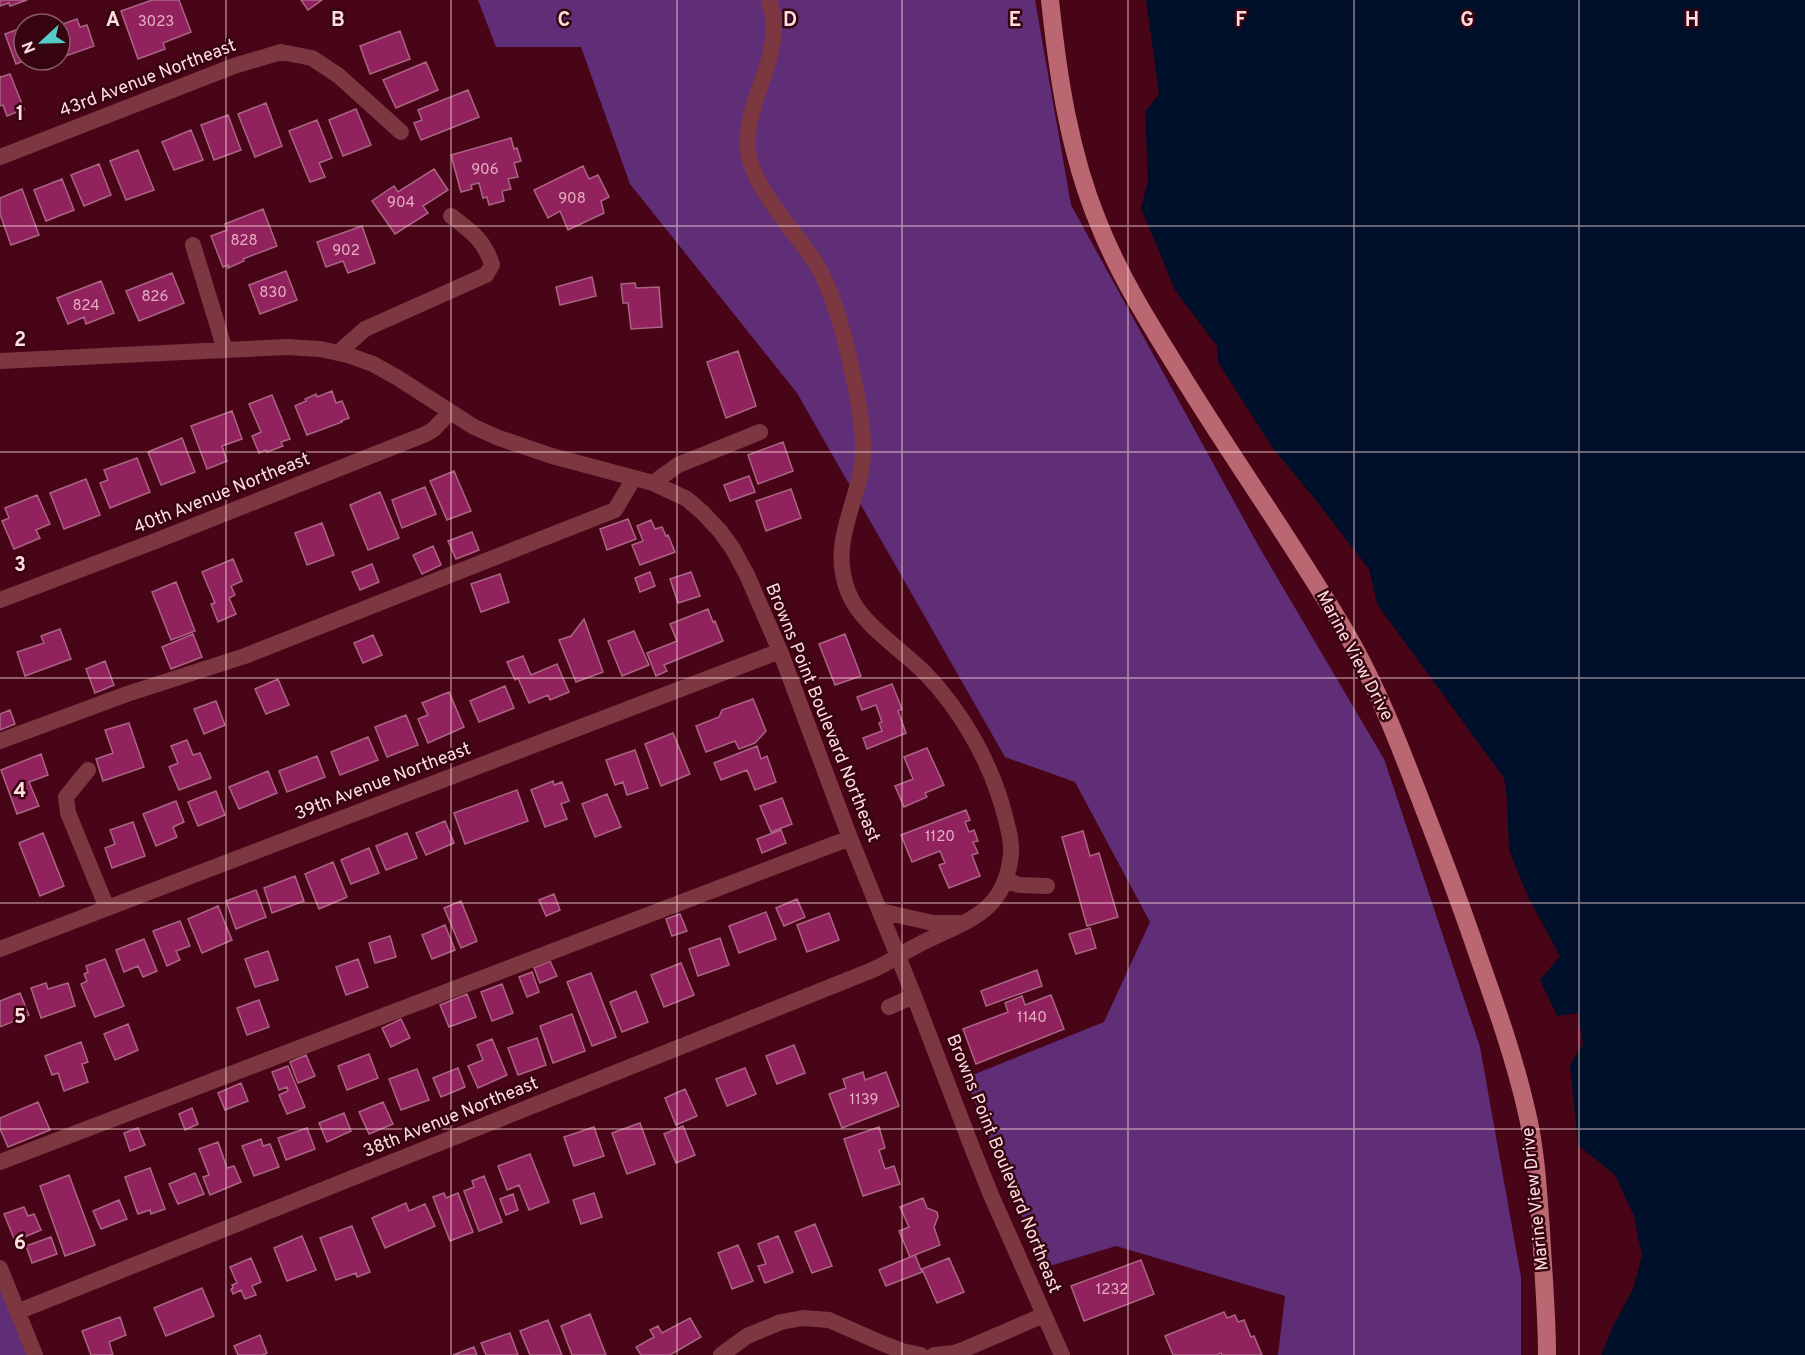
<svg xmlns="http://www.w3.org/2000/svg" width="1805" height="1355" viewBox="0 0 1805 1355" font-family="Overpass,sans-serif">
  <rect width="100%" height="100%" fill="#470517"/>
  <path fill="#5f2e77" d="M478,0H1035L1071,205L1258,545L1384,759L1480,1047L1521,1277V1355H1278L1285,1296L1116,1246L1043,1268L965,1078L1104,1022L1150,922L1075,782L1005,757L797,393L630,184L581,47H496Z
    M0,1268L35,1355H0Z"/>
  <path fill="#00102b" d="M1146,0H1805V1355H1601L1613,1326L1633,1289L1642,1256L1634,1216L1615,1175L1578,1145L1570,1065L1583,1044L1578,1013L1557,1016L1540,980L1560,956L1528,897L1509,850L1507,799L1504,778L1377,604L1369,569L1315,499L1272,447L1218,362L1217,346L1175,290L1141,208L1148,181L1145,112L1159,94Z"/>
  <path fill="#92225e" stroke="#a96583" stroke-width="1.5" d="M0,0H27L10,6L9,3L0,6Z
    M152,0H179L191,32L163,43L165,49L138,59L121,11Z
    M301,0H322L308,10Z
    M77,19L80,27L87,25L94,46L60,58V25Z
    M24,27V60H26L16,64L5,34Z
    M400,31L410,59L370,74L360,46Z
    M426,62L438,90L396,108L383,80Z
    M10,74L24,109L7,116L3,105L0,106V76L1,77Z
    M468,90L479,117L421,140L414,123L422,120L418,110Z
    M266,103L282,146L255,157L238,114Z
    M356,109L371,145L343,156L329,120Z
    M228,115L241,150L214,160L201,125Z
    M317,120L332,158L319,163L325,177L310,182L289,131Z
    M191,130L203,160L174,170L162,142Z
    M511,138L514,149L517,148L521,161L514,163L518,177L508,179L511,189L502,191L504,201L489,205L487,197L483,198L479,183L471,185L472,189L461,192L451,155Z
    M138,150L154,190L126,200L110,161Z
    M99,164L111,195L84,206L71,175Z
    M583,166L589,179L598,175L609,197L601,201L604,213L568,230L560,211L548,218L534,190Z
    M434,169L448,190L423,206L428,213L395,234L372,201L394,186L398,192Z
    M62,179L74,210L46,221L34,190Z
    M22,189L39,235L11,245L0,214V198Z
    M263,209L277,246L243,259L244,261L228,268V265L223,267L211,236L227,230L225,224Z
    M362,226L375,263L348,273L343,261L326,267L317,242Z
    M286,271L297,300L260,314L249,285Z
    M172,273L184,303L139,321L126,291Z
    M592,277L596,296L560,305L556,287Z
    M101,281L114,313L86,324L84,317L68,324L57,298Z
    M635,283L636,288L659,287L662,327L631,329L628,303H623L621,284Z
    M738,351L756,406L726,418L707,362Z
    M332,391L336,403L342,401L349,418L341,421L342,422L307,435L295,406L306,401L305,399L316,394L317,397Z
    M272,395L290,439L281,442L283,446L267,452L266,450L259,453L252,436L261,432L249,404Z
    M232,411L242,439L222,446L227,461L207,469L191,426Z
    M182,438L195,472L161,485L148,452Z
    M783,442L793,471L758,484L748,455Z
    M137,458L150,492L110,508L100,483L108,480L104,470Z
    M454,471L471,511L447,520L430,481Z
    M749,476L755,492L730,501L724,485Z
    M86,479L100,515L64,529L50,493Z
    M425,487L436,514L402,528L392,500Z
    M791,489L801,518L766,531L756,501Z
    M380,492L399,538L368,550L350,505Z
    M37,495L50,524L36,530L40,538L14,549L2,521L9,518L5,508Z
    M628,519L636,539L607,550L600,529Z
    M651,520L655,529L662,527L666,536L668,535L675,552L640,565L632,545L643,541L637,526Z
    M322,523L334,555L307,565L295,533Z
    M472,532L479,550L456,559L448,541Z
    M433,546L441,565L422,574L413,555Z
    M233,559L242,581L231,586L235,595L229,598L236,614L218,622L211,604L215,603L202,572Z
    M372,564L379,582L360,590L352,572Z
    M650,572L655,586L640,592L635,578Z
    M691,572L700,596L678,603L670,579Z
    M500,574L509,602L481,612L471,584Z
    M176,582L195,631L171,640L152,592Z
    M708,609L713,622L715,621L723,641L664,665L667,671L656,676L647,653L677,641L670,624Z
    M584,619L603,672L576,682L559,640L571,636Z
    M60,629L71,659L25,676L17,652L44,643L41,636Z
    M634,631L649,665L622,676L608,641Z
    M193,634L202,657L171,669L162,647Z
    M845,634L861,676L835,685L819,644Z
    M373,635L382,655L363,663L354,643Z
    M523,656L531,675L557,664L569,692L550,700L548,695L529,703L518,678L515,680L507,662Z
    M105,661L114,685L95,693L86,669Z
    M278,679L289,705L266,714L255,689Z
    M892,684L902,709L898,711L906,733L867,749L863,738L882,731L879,723L882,722L876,705L862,710L857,697Z
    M505,686L514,708L479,722L470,701Z
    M449,692L464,727L428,743L418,719L428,715L422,703Z
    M753,699L766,731L755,743L739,749L735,741L706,752L696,726L719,717L722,710Z
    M216,701L225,725L204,734L194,709Z
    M10,710L15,724L0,730V714Z
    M406,715L418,745L387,757L375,727Z
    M129,723L144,767L103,781L96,759L113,753L105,730Z
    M673,733L690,774L661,786L645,744Z
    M368,737L378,760L340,775L331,752Z
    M187,740L193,755L200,753L211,778L179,790L169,767L178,763L171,746Z
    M757,746L761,759L767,756L776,782L755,790L747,770L721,780L714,763Z
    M927,748L944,785L925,793L927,797L904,807L895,786L913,779L904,757Z
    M635,750L648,788L627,795L623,782L615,785L606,760Z
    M41,754L48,775L29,782L39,806L17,814L1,770Z
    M317,756L325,777L287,792L279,771Z
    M268,771L277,793L239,809L229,787Z
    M553,781L554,785L562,782L569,801L561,804L567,819L545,827L531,790Z
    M517,790L528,821L465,844L454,813Z
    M216,791L225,815L198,826L188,802Z
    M607,794L621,827L595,837L582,804Z
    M782,798L792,824L771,832L760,806Z
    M176,801L184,822L173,827L177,837L156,846L143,814Z
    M966,810L970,820L965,822L969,832L974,830L978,841L973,842L978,853L972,855L980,876L949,888L939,865L945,863L940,851L912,862L901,835Z
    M445,821L454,843L426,855L416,833Z
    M133,822L145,856L112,868L105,848L115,844L110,830Z
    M781,830L786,843L762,853L757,839Z
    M1083,831L1090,856L1099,853L1118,917L1087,926L1062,837Z
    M43,833L64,886L40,896L19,843Z
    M407,833L417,858L386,870L376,846Z
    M369,848L379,873L351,884L341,860Z
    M333,862L347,897L319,909L305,874Z
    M295,876L304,901L272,913L264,888Z
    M256,890L266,917L236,929L226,901Z
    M554,894L560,910L546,916L539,900Z
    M797,899L805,917L784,926L776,908Z
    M461,901L477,941L461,948L444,908Z
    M218,906L232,940L202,953L188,919Z
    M766,912L776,939L739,953L729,926Z
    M829,913L839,940L807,952L797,925Z
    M680,914L687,931L672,936L666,919Z
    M180,921L190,946L176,951L180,960L167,966L153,931Z
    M445,925L455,950L432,959L422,935Z
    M1090,928L1096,948L1076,954L1069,934Z
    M390,936L396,957L375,963L369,943Z
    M720,938L729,965L698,976L689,949Z
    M144,939L157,971L143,977L138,966L124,972L116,950Z
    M268,951L278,980L255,987L245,959Z
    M105,959L124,1006L95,1017L81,984L87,981L84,974L88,972L86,966Z
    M358,959L368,987L346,995L336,967Z
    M550,961L557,976L540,983L534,968Z
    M681,963L694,995L664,1007L651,975Z
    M1037,970L1042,986L986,1006L981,991Z
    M532,972L539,992L527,997L519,977Z
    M591,973L616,1037L592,1046L567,982Z
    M46,983L48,989L68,983L75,1006L41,1018L31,988Z
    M502,984L513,1013L492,1021L481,992Z
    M636,991L648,1022L622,1032L610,1002Z
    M20,993L29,1015L0,1027V1001Z
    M467,994L476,1017L449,1027L440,1005Z
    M1051,995L1064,1029L976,1064L963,1029L1008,1012L1005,1003L1022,996L1025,1005Z
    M259,1000L269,1027L247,1035L237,1008Z
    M572,1014L585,1051L553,1063L540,1026Z
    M401,1019L410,1038L391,1047L382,1028Z
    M128,1024L138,1050L115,1060L104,1034Z
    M537,1038L546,1065L518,1075L508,1048Z
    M492,1039L507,1075L478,1088L468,1066L483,1060L477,1045Z
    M81,1042L88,1062L82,1064L88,1082L64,1091L58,1073L52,1075L45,1056Z
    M794,1045L805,1073L777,1084L766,1056Z
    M369,1054L378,1078L347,1090L338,1066Z
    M306,1055L315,1076L298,1083L290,1062Z
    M288,1066L305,1107L287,1114L279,1095L288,1091L287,1087L279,1090L272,1072Z
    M458,1068L465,1087L441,1097L433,1078Z
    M745,1068L756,1094L727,1106L716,1079Z
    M417,1069L429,1100L401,1110L389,1079Z
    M863,1072L865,1080L886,1072L899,1106L842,1128L829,1094L846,1088L843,1079Z
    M241,1083L248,1101L225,1110L218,1093Z
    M685,1089L697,1116L676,1125L665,1098Z
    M38,1102L50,1130L8,1147L0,1129V1118Z
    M383,1102L393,1124L369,1134L359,1112Z
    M192,1108L198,1124L185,1130L179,1114Z
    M344,1113L351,1131L327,1142L319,1123Z
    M640,1123L655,1164L627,1174L612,1133Z
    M683,1126L695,1155L676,1163L664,1134Z
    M594,1127L604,1156L574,1166L564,1137Z
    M879,1127L885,1148L879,1150L885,1169L894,1166L900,1184L863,1196L844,1139Z
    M138,1128L145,1145L130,1151L124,1133Z
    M307,1128L315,1149L286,1160L278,1138Z
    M261,1139L263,1146L270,1144L279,1167L254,1176L242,1146Z
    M218,1142L227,1168L234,1166L241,1182L210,1195L203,1177L209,1175L199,1149Z
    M530,1154L549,1202L529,1210L519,1185L507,1190L498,1166Z
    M150,1168L165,1209L151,1214L150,1210L138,1214L125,1177Z
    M195,1173L204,1194L178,1204L169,1184Z
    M69,1175L95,1245L65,1256L40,1186Z
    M484,1176L502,1222L479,1231L464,1191L474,1187L472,1181Z
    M444,1193L446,1198L458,1193L473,1232L450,1241L433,1197Z
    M594,1193L602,1217L581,1224L573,1200Z
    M513,1194L518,1210L506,1215L500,1199Z
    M923,1198L927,1208L937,1212L938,1217L934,1227L940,1245L910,1257L899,1231L909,1227L900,1207Z
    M119,1200L127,1219L101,1229L93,1211Z
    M406,1203L409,1211L425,1204L435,1226L385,1248L372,1218Z
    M24,1207L28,1216L34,1214L41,1230L15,1241L4,1214Z
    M815,1224L832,1266L812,1273L795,1232Z
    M352,1226L370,1272L357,1277L356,1273L336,1280L320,1238Z
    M302,1236L316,1270L287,1281L274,1248Z
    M778,1236L793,1272L765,1283L758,1266L766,1264L758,1244Z
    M51,1237L57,1254L32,1263L26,1246Z
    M738,1245L753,1281L732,1289L718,1253Z
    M915,1255L922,1272L886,1286L879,1270Z
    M251,1258L261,1282L252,1286L256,1295L245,1299L241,1290L233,1294L231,1289L233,1288L232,1285L237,1283L230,1267Z
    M949,1258L964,1292L937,1303L922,1269Z
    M1141,1260L1154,1294L1084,1321L1071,1286Z
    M202,1288L214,1316L166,1336L154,1308Z
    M1224,1312L1227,1318L1235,1315L1238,1322L1244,1320L1251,1337L1254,1336L1262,1355H1222L1221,1353L1216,1355H1173L1165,1336Z
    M590,1314L606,1355H572L561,1326Z
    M120,1317L126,1335L109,1342L113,1355H91L82,1331Z
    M690,1318L701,1337L670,1355H641L636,1347L654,1337L650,1330L658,1326L662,1333Z
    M548,1320L562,1355H530L520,1331Z
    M510,1333L518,1355H486L481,1343Z
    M260,1335L267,1353L262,1355H238L234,1346Z
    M474,1347L477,1355H453Z"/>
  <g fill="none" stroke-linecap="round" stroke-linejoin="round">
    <path stroke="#7c3741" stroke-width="16" d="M0,157L234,66L281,52L312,58L339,76L401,132
      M193,245L225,350
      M338,353L365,329L486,275L492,265C485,241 471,231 451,216
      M0,361L286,347L320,349L348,355L373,364L398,378L474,427L499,438L552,456L653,483L687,499L702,512L720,531L733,549L747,575L780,651L850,838L914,996L971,1145L991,1195L1062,1355
      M653,483L678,465L760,432
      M0,600L158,540L426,434L434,429L450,412
      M0,741L127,694L245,656L615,510L634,478
      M88,770L66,797L68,813L107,908
      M1006,880L1019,885L1047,886
      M880,911L933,923H959
      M0,949L780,651
      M889,1007L914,996
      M0,1162L850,838
      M0,1268L35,1355
      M17,1312L870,971C888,964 903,952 920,944C967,920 1005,914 1011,854C1012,843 1009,831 1006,820C993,766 963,712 924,672C901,649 862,625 849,594C830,549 852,514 861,472C867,441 859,406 853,375C846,342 833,290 815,262C795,231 752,188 748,150C744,105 776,67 774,22C774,15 771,7 769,0
      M721,1355L747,1336L781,1322L803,1318L829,1320L884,1344L902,1351L921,1355
      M934,1355L954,1353L965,1349L1044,1315"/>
    <path stroke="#ba6772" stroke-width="18" d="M1050,0C1058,76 1069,151 1098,222C1119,275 1149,323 1179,371C1234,461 1296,547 1349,638C1383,698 1406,763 1431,827C1448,871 1464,914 1479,958C1497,1009 1515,1060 1527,1113C1536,1151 1538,1191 1541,1230C1543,1272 1547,1313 1547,1355"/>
  </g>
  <path fill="none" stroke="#ffdddf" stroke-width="1.5" stroke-opacity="0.55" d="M226,0V1355M451,0V1355M677,0V1355M902,0V1355M1128,0V1355M1354,0V1355M1579,0V1355M0,226H1805M0,452H1805M0,678H1805M0,903H1805M0,1129H1805"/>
  <g text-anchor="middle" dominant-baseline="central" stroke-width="5" stroke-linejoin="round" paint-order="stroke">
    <g font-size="15" fill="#e4aebf">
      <text x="156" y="22">3023</text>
      <text x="485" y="170">906</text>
      <text x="572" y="199">908</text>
      <text x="401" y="203">904</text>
      <text x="244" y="241">828</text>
      <text x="346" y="251">902</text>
      <text x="273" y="293">830</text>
      <text x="155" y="297">826</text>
      <text x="86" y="306">824</text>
      <text x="940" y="837">1120</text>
      <text x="1032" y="1018">1140</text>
      <text x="864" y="1100">1139</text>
      <text x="1112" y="1290">1232</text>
    </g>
    <g font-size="18" fill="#ffdddf" stroke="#360510">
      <text transform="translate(148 79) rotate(-21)">43rd Avenue Northeast</text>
      <text transform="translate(222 494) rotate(-22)">40th Avenue Northeast</text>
      <text transform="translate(1354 656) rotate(62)">Marine View Drive</text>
      <text transform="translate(822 713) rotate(68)">Browns Point Boulevard Northeast</text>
      <text transform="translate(383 782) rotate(-21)">39th Avenue Northeast</text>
      <text transform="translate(451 1118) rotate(-22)">38th Avenue Northeast</text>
      <text transform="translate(1003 1164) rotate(68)">Browns Point Boulevard Northeast</text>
      <text transform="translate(1536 1199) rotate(-96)">Marine View Drive</text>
    </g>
  </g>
  <g font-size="20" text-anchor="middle" font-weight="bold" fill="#ffdddf" stroke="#360510" stroke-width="5" stroke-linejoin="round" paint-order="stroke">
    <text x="113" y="26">A</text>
    <text x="338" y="26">B</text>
    <text x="564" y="26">C</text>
    <text x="790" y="26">D</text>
    <text x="1015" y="26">E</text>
    <text x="1241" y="26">F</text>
    <text x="1467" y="26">G</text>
    <text x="1692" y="26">H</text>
    <text x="20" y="120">1</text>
    <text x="20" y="346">2</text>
    <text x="20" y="571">3</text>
    <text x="20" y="797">4</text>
    <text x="20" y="1023">5</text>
    <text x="20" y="1249">6</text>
  </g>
  <g transform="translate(42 42) rotate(248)"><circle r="28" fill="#360510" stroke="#865b63" stroke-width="1.5"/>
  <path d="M0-4.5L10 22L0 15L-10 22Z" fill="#53cdca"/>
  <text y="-9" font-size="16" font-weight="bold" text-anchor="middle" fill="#ffdddf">N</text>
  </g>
</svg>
